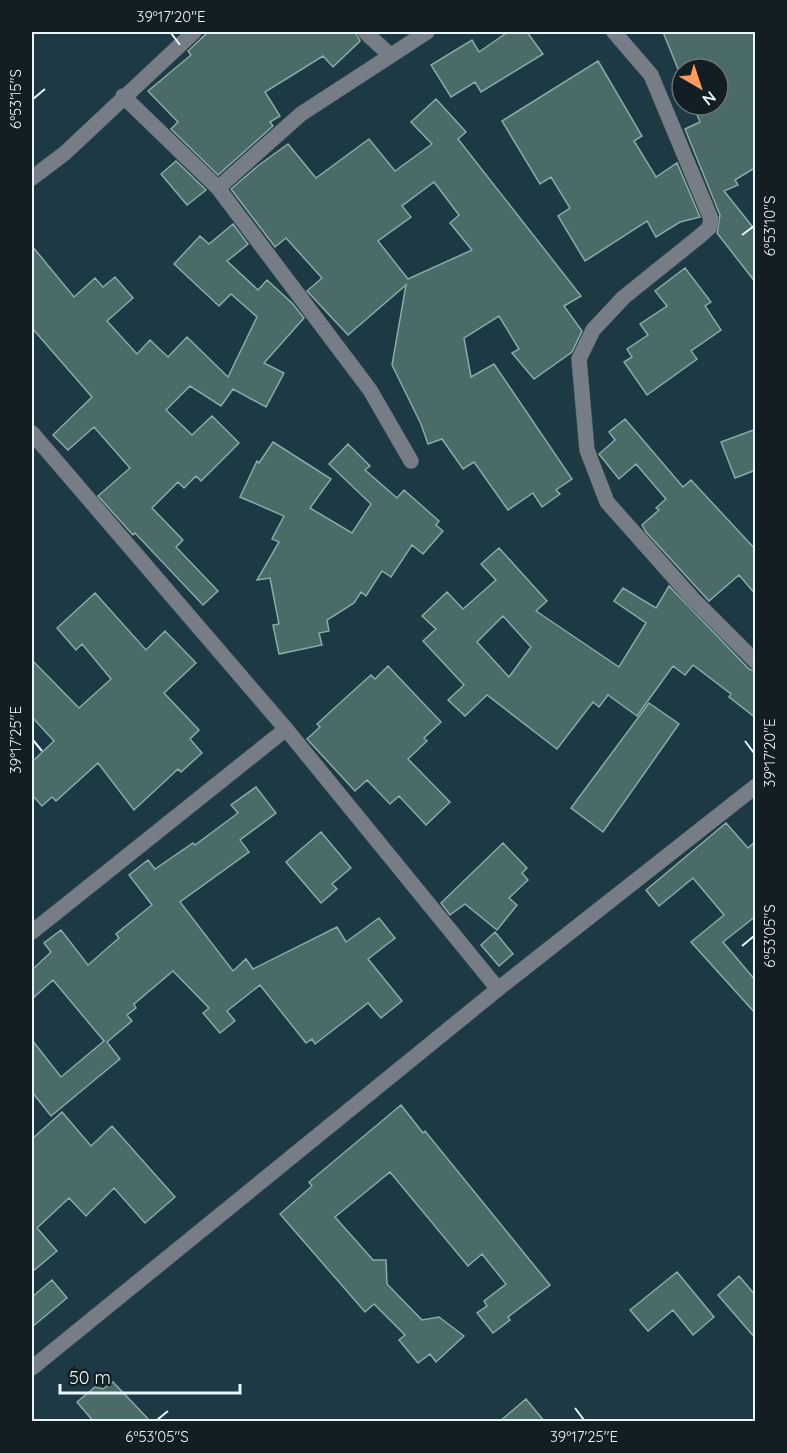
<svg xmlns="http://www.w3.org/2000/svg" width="787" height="1453" viewBox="0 0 787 1453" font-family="Quicksand,sans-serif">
  <rect width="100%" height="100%" fill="#1d3943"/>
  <path fill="#4a6b68" stroke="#89aca8" stroke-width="1.5" fill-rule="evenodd" d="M208,32H355L360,41L333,67L323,56L265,92L280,116L270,122L273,126L218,175L171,129L178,122L148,91L191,55L188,51Z
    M508,32H527L543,54L481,92L475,82L451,97L431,65L472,40L479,52Z
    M663,32H756V167L735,180L738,185L724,191L756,231V283L717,233L720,215L685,129L700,122L693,105H718V69H678Z
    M598,61L642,136L634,141L656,177L677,163L700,217L680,222L656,237L647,221L585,261L558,216L570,208L551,177L540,184L502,121Z
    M436,99L466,132L458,139L581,296L564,306L582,331L572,352L534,379L512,353L519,349L499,316L464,338L471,377L494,364L572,479L556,490L560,494L542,507L533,493L508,510L474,462L463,469L442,439L428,444L421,424L392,365L406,285L348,335L307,291L322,278L286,238L275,247L231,189L259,165L288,144L316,178L369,139L395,171L432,144L411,122ZM434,182L459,215L450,223L472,250L408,279L378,241L411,217L402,206Z
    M176,161L206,190L187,205L161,174Z
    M233,224L248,244L227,261L258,290L267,280L292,303L304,318L264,363L284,373L266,407L233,389L221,406L190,386L166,410L192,435L212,416L239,443L201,481L196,476L184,488L178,482L152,508L183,540L176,547L218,591L203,605L135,533L133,535L98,496L130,468L94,427L68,450L53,435L92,397L32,328V246L74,297L95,278L103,287L115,277L133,298L107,321L137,354L150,340L168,357L187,337L228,377L257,317L231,294L219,306L174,264L200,236L209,244Z
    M685,268L711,302L705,306L721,330L691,351L697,359L647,395L624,362L632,357L627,349L648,335L640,324L667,306L655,291Z
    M625,419L683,487L691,480L756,550V595L739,575L709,601L646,532L642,525L659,510L656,508L666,499L636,464L619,479L599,454L615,440L609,432Z
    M756,429V470L735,478L721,442Z
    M273,442L331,479L310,508L352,533L371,504L329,464L348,444L370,466L365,470L397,498L404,490L439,521L436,525L443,531L423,554L412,545L391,577L382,571L366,596L361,592L354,603L327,620L329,631L319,633L322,645L279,654L273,625L279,624L270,578L257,580L279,542L272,539L284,516L240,497L257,461L259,463Z
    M499,548L547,601L536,611L619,667L646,623L614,601L623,588L656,608L669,586L749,669L756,671V718L729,697L731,694L693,665L685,675L673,666L637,716L608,695L599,707L593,702L557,749L487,695L465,716L448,700L464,685L423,641L436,629L422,616L447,592L463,609L496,580L481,564ZM503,616L531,647L509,677L477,642Z
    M95,593L146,650L165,631L196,663L164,693L199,730L190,739L202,753L181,772L178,769L134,810L98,763L56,801L52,797L42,806L32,795V762L54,741L32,717V660L79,708L111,679L82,644L76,650L57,628Z
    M388,666L441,722L424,738L427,741L408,759L450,802L426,825L399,796L390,804L367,780L355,791L307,739L320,727L317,724L341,702L371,675L375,679Z
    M649,703L679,724L603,832L571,808Z
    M256,787L276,813L240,840L249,852L180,902L233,971L246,959L253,969L337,927L346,942L379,918L395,938L368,959L402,1001L381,1018L368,1003L315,1044L312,1039L306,1043L260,985L227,1011L235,1021L220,1033L203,1013L209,1008L173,971L134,1004L136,1008L127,1015L132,1021L107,1042L120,1059L51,1116L32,1092V1040L61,1077L104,1041L53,980L32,999V970L51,952L44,943L61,930L88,965L119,938L116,934L152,905L129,875L148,860L155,869L193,843L195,845L238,813L231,805Z
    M726,823L748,848L756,841V916L723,942L756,981V1014L691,942L724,915L693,878L659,906L646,890Z
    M321,832L351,868L332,884L337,889L321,903L286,862Z
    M503,843L527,868L522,873L528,880L509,898L517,905L497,930L465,904L450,915L441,903Z
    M495,932L513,954L499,966L481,945Z
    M401,1105L423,1133L425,1131L550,1285L508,1317L510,1320L493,1333L477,1313L487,1306L484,1301L506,1284L482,1254L468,1266L390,1172L335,1217L373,1260H386L387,1284L422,1320L439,1317L464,1336L436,1362L430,1354L418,1363L399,1340L405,1335L374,1304L365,1312L280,1214L312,1186L309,1182Z
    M62,1112L91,1146L112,1126L175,1197L145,1223L114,1188L86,1216L69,1198L37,1228L57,1251L32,1272V1139Z
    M677,1272L714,1317L693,1335L673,1310L648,1331L630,1310Z
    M739,1276L756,1296V1339L718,1295Z
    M52,1280L67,1298L32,1327V1297Z
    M113,1382L151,1422H94L77,1402L95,1387L103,1389Z
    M526,1399L545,1422H499Z"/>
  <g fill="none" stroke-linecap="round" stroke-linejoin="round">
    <g stroke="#3d5761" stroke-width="16">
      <path id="minor" d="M365,32L390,55
        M614,32L651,75L711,219L709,228L700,236L624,297L593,330L579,359L587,450L607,502L694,600L756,662
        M123,96L218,188L370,390L411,461
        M32,178L65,153L194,32
        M218,188L301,114L427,32
        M32,433L286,729L498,989
        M32,932L286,729
        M32,1368L498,989L756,786"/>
    </g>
    <use href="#minor" stroke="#767d87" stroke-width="15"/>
  </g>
  <path fill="none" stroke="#e7f7fd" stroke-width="2" d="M171,33L180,45M33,99L45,89M742,235L754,226M33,740L42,751M745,741L754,753M742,946L754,936M575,1408L584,1420M157,1420L168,1411"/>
  <rect width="787" height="1453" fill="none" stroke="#121e23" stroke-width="66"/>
  <g transform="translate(700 87) rotate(141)"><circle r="28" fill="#121e23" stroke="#67757a" stroke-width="1.5"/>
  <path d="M0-4.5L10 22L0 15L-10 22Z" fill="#fe9c57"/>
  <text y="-9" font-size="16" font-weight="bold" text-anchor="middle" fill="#e7f7fd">N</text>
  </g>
  <path d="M60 1384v9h180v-9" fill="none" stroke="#e7f7fd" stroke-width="3"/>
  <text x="69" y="1384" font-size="18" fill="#e7f7fd" stroke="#121e23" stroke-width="4.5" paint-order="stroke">50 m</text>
  <rect x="33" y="33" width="721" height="1387" fill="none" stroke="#e7f7fd" stroke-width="2"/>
  <g font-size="15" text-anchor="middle" fill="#e7f7fd">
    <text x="171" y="22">39°17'20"E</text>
    <text transform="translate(16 99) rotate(-90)" y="5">6°53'15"S</text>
    <text transform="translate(770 226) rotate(-90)" y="5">6°53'10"S</text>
    <text transform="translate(16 740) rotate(-90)" y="5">39°17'25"E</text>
    <text transform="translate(770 753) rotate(-90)" y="5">39°17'20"E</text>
    <text transform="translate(770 936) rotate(-90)" y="5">6°53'05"S</text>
    <text x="157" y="1442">6°53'05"S</text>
    <text x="584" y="1442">39°17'25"E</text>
  </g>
</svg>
